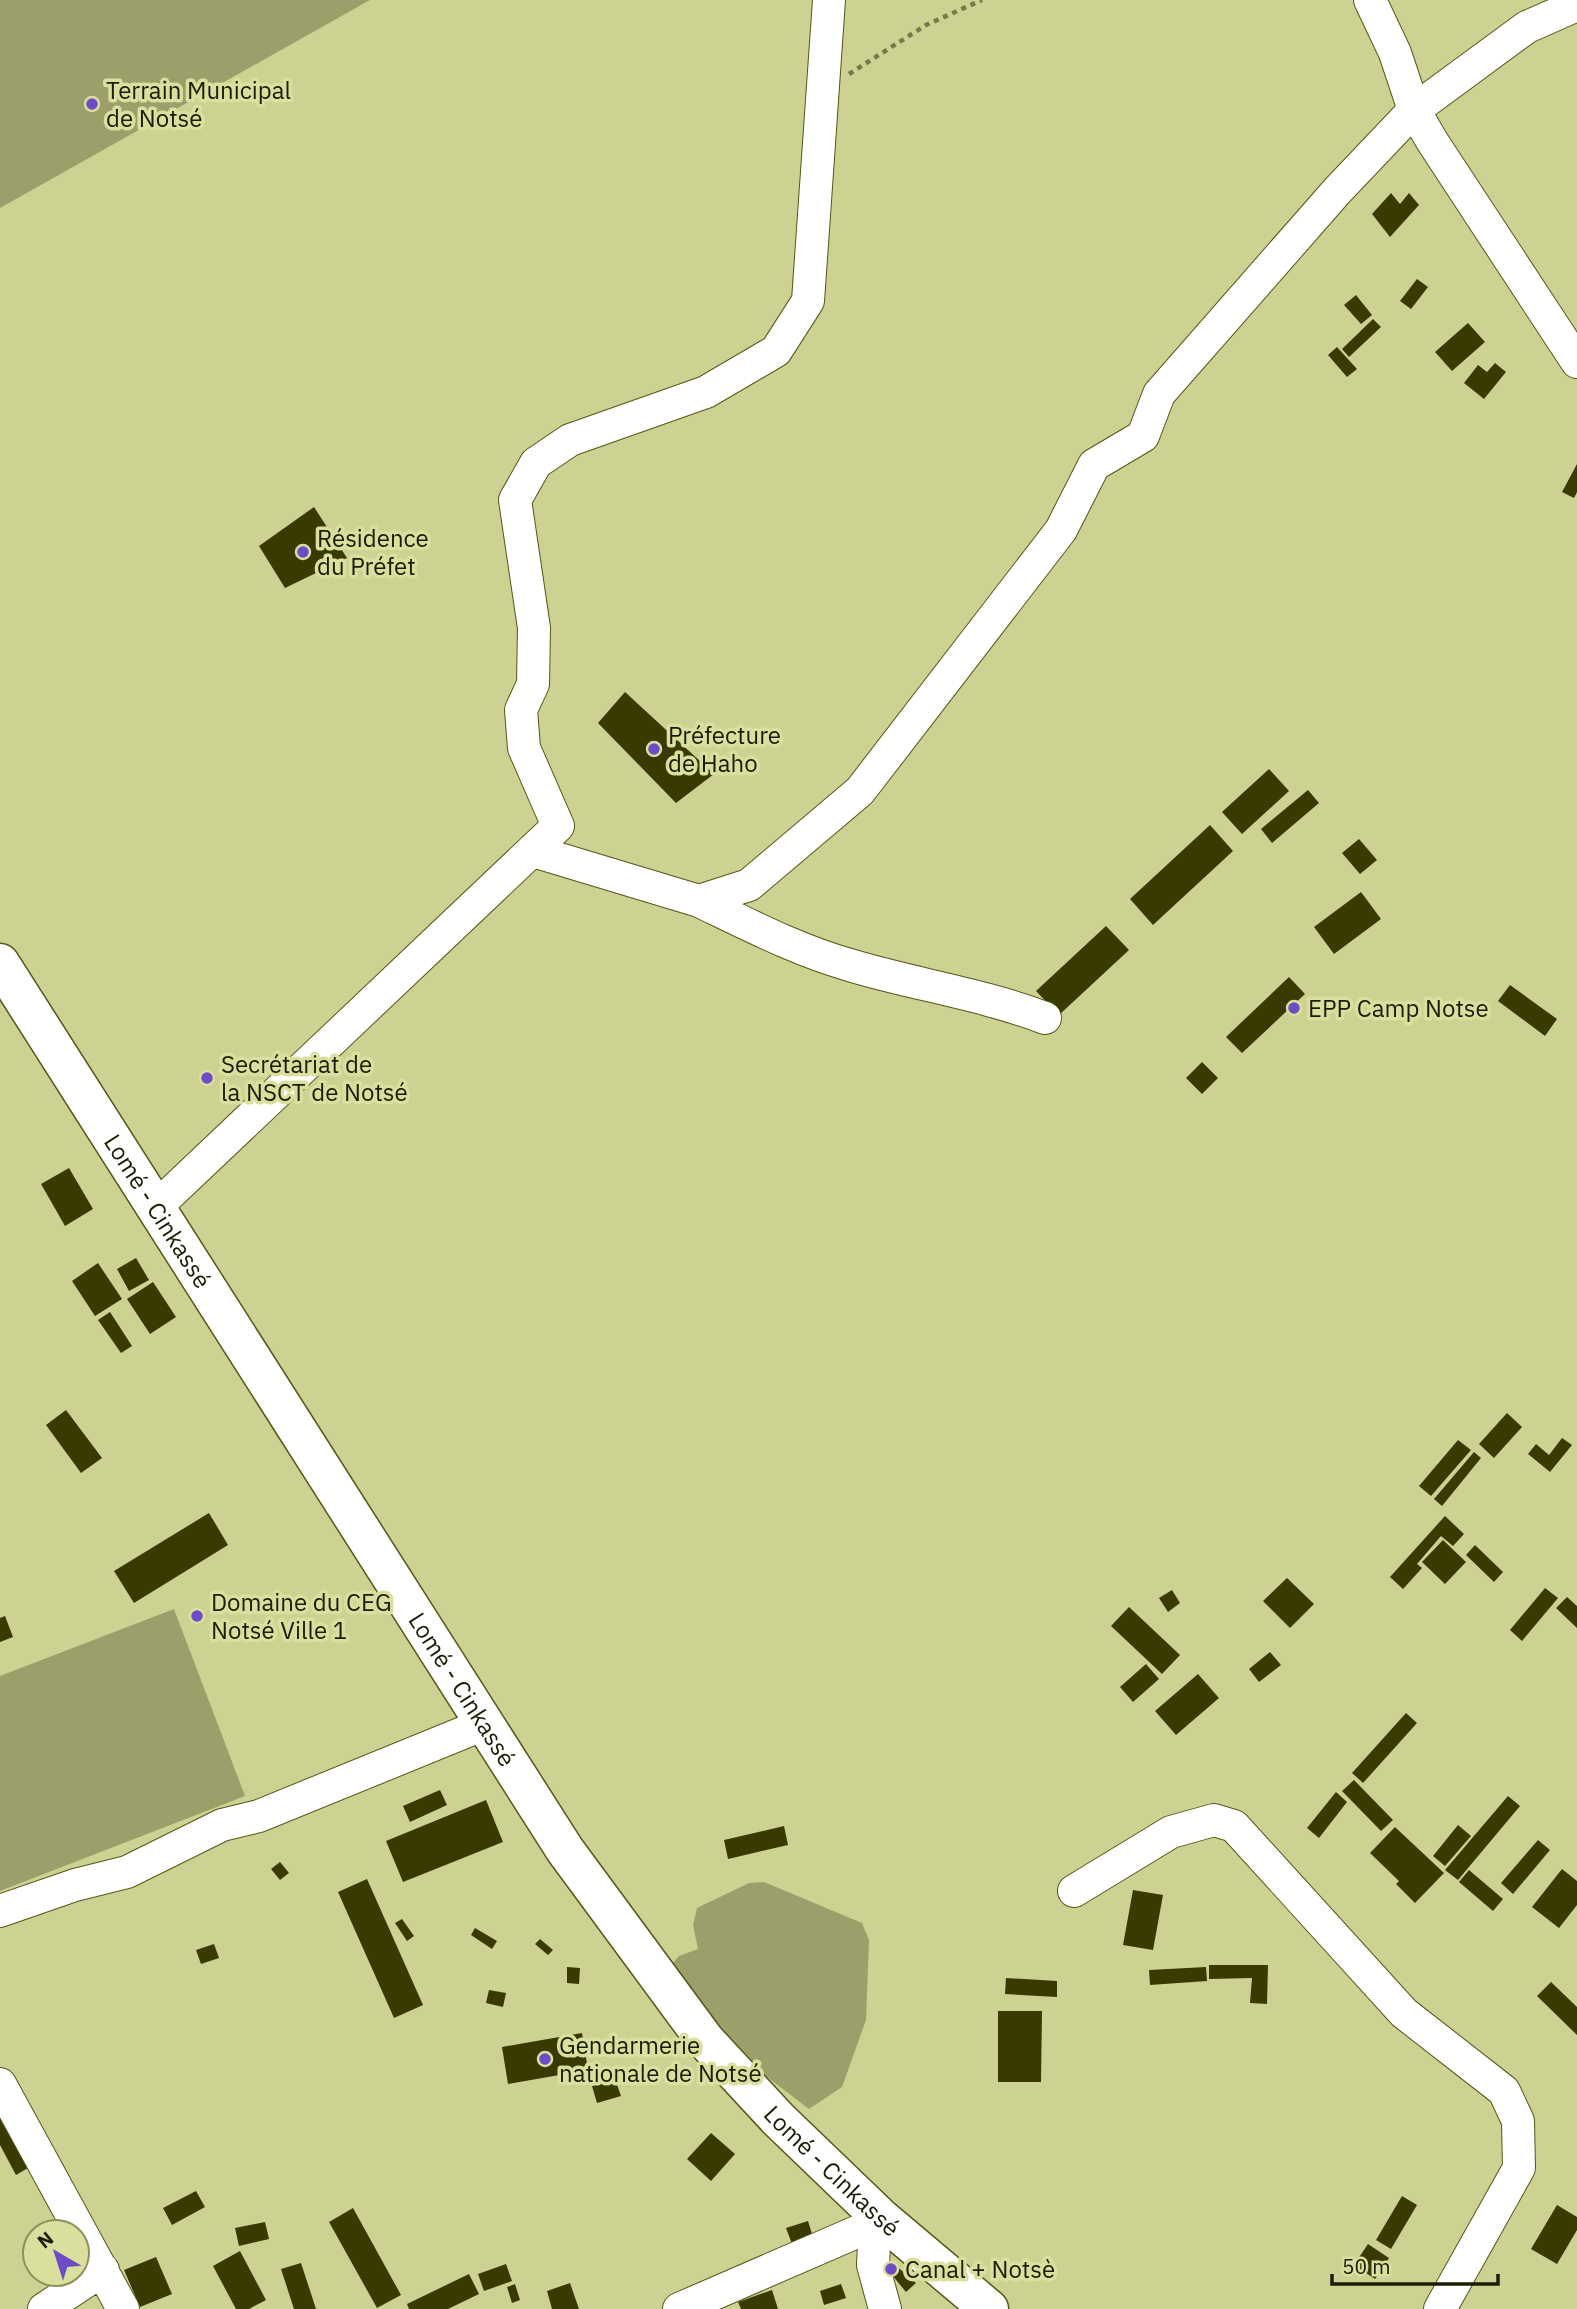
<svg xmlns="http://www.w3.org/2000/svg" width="1577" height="2309" viewBox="0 0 1577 2309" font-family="'IBM Plex Sans',sans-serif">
  <rect width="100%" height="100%" fill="#cdd191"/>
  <path fill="#9c9f6a" d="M0,0H370L0,208Z
    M174,1609L245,1796L0,1891V1676Z
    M764,1882L862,1923L869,1940L866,2020L842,2087L809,2109L745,2060L669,1968L679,1956L698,1949L693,1925L697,1908L749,1883Z"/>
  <path fill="#383a00" d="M1391,193L1400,204L1409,193L1419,205L1390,237L1372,214Z
    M1417,279L1428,287L1411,309L1400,301Z
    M1356,295L1372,315L1361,324L1344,305Z
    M1373,319L1381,327L1349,357L1342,349Z
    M1468,323L1485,342L1452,371L1435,352Z
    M1337,347L1357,369L1347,377L1328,355Z
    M1495,363L1506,372L1484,399L1464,383L1478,365L1487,372Z
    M1577,464V492L1574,498L1562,492Z
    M314,507L347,558L285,588L259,546Z
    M625,692L714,774L676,803L598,723Z
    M1269,769L1289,791L1242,834L1222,812Z
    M1308,790L1319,803L1272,843L1261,829Z
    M1210,825L1233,851L1153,925L1130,899Z
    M1359,839L1377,860L1360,874L1342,853Z
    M1361,892L1381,919L1334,954L1314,927Z
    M1106,926L1129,950L1059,1015L1036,991Z
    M1289,977L1305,994L1242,1053L1226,1037Z
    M1510,985L1557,1019L1545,1036L1498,1001Z
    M1202,1062L1218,1078L1202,1094L1186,1078Z
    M69,1168L93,1209L65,1226L41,1184Z
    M136,1258L149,1280L129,1291L117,1269Z
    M98,1263L122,1299L95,1316L72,1281Z
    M153,1282L176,1317L150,1334L127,1299Z
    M110,1312L132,1346L121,1353L98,1320Z
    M66,1410L102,1458L81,1473L46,1425Z
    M1507,1413L1522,1427L1494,1458L1479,1444Z
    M1562,1438L1572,1445L1550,1472L1528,1454L1536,1444L1549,1455Z
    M1458,1440L1471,1450L1431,1496L1419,1486Z
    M1474,1452L1481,1458L1442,1506L1434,1499Z
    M209,1513L228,1545L134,1603L114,1571Z
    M1445,1516L1464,1534L1453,1546L1441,1536L1417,1564L1422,1568L1403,1589L1390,1577Z
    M1443,1540L1466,1562L1445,1584L1422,1562Z
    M1475,1545L1503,1572L1494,1582L1466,1555Z
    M1287,1578L1314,1604L1290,1628L1263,1601Z
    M1545,1588L1558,1598L1522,1641L1510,1630Z
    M1172,1590L1180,1603L1168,1612L1159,1598Z
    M1567,1597L1577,1606V1628L1556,1608Z
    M1129,1607L1180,1655L1162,1674L1111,1626Z
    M5,1616L13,1637L0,1642V1618Z
    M1270,1652L1281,1665L1259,1682L1249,1669Z
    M1146,1664L1159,1679L1133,1702L1120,1687Z
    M1198,1674L1219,1698L1176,1735L1155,1711Z
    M1406,1713L1417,1723L1363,1783L1352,1773Z
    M1354,1780L1393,1820L1381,1831L1342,1791Z
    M440,1790L447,1805L410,1822L403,1806Z
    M1336,1792L1347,1802L1319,1838L1307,1828Z
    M1508,1796L1520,1806L1458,1880L1445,1870Z
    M486,1800L503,1842L403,1882L386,1841Z
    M1458,1825L1471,1836L1445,1866L1433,1856Z
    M784,1826L788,1845L728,1859L724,1840Z
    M1395,1827L1444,1873L1415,1903L1396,1884L1399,1881L1370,1853Z
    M1538,1840L1550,1850L1513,1894L1501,1883Z
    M280,1862L289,1873L280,1880L271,1869Z
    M1562,1869L1577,1881V1905L1559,1928L1532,1907Z
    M1469,1870L1503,1899L1493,1911L1459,1882Z
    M367,1879L423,2005L394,2018L338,1892Z
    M1133,1890L1163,1895L1153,1950L1123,1945Z
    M402,1919L414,1936L407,1941L395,1923Z
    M475,1928L497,1941L492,1949L471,1935Z
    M540,1939L553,1950L548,1955L535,1944Z
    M214,1944L219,1958L201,1964L196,1950Z
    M1209,1965H1268L1267,2004L1250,2003L1252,1978L1209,1979Z
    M567,1967L580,1968L579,1984L567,1983Z
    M1206,1967L1207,1981L1150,1985L1149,1970Z
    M1006,1978L1057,1981V1997L1005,1994Z
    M1551,1982L1577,2007V2035L1537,1996Z
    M489,1990L506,1993L503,2007L486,2003Z
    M998,2011H1042L1041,2082H998Z
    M582,2033L588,2070L508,2084L502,2047Z
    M615,2079L621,2096L597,2103L592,2086Z
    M0,2113L33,2165L16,2175L0,2145Z
    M711,2133L735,2154L711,2181L687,2159Z
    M196,2191L205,2207L172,2225L163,2208Z
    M1402,2196L1417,2205L1391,2249L1376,2240Z
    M1557,2205L1577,2217V2230L1557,2264L1531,2249Z
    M353,2208L401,2295L377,2308L329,2222Z
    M808,2221L813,2237L792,2244L786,2228Z
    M265,2222L269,2239L239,2246L235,2228Z
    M1368,2244L1389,2258L1375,2279L1354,2265Z
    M240,2251L266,2300L249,2309H236L213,2266Z
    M156,2257L172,2294L140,2307L124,2270Z
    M301,2263L316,2309H294L281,2269Z
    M506,2264L512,2281L484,2291L478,2274Z
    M894,2264L916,2283L906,2292L888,2270Z
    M469,2274L479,2294L448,2309H409L407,2304Z
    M570,2283L579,2309H552L547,2291Z
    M515,2284L520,2300L512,2303L507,2287Z
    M841,2284L846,2298L824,2305L820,2291Z
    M772,2290L778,2309H741L738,2302Z"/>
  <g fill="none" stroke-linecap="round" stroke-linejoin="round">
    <g stroke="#555717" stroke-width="34">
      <path id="minor" d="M1370,0L1395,53L1414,110L1432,141L1577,362
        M533,851L699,901L749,885L860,791L1061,530L1094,465L1143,436L1159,394L1337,191L1414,110L1527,27L1577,5
        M699,901C749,925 799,951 853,966C917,985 982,994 1045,1018
        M155,1208L558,826L524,748L521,710L533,684L534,628L515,500L536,463L570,440L706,392L776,351L808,301L829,0
        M1074,1891L1171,1832L1214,1820L1234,1826L1404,2013L1504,2091L1518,2121L1519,2168L1440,2309
        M0,1911L75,1885L127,1872L222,1825L259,1816L487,1723
        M0,2084L123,2309
        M875,2224L873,2265L885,2309
        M44,2309L103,2270
        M679,2309L875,2224L881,2218"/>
    </g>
    <g stroke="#555717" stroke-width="41">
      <g id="highway">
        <path id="s1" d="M0,963L565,1850L705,2040L778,2119L881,2218L989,2309"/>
      </g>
    </g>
    <path stroke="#76794c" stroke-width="4.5" stroke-dasharray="5 5" stroke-linecap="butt" d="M849,74L926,25L982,0"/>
    <use href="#minor" stroke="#fff" stroke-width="32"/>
    <use href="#highway" stroke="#fff" stroke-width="38"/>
  </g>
  <g fill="#6d4cc6" stroke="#dadf9d" stroke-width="2.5">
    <circle cx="92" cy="104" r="7"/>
    <circle cx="303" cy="552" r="7"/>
    <circle cx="654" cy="749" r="7"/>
    <circle cx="1294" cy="1008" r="7"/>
    <circle cx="207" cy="1078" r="7"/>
    <circle cx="197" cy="1616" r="7"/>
    <circle cx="545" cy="2059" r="7"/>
    <circle cx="891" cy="2269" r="7"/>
  </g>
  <g text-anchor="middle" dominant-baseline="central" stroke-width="7" stroke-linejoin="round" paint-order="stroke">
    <g font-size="24" fill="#1b1c03" stroke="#dadf9d" text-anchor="start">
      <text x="106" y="90">Terrain Municipal<tspan x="106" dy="28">de Notsé</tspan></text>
      <text x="317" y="538">Résidence<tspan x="317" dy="28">du Préfet</tspan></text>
      <text x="668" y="735">Préfecture<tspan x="668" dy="28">de Haho</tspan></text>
      <text x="1308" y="1008">EPP Camp Notse</text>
      <text x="221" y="1064">Secrétariat de<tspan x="221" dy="28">la NSCT de Notsé</tspan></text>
      <text x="211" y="1602">Domaine du CEG<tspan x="211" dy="28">Notsé Ville 1</tspan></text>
      <text x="559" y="2045">Gendarmerie<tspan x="559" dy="28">nationale de Notsé</tspan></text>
      <text x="905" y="2269">Canal + Notsè</text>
    </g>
    <g font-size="24" fill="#1b1c03" stroke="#dadf9d">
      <text stroke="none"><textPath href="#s1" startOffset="294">Lomé - Cinkassé</textPath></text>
      <text stroke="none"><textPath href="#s1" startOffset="861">Lomé - Cinkassé</textPath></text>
      <text stroke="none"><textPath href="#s1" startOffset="1470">Lomé - Cinkassé</textPath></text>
    </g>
  </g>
  <g transform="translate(56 2253) rotate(321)"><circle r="33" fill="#dadf9d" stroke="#8e915f" stroke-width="2"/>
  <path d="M0-5L12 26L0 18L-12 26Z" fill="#6d4cc6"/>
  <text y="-10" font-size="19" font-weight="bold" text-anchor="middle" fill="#1b1c03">N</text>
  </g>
  <path d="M1332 2274v10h166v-10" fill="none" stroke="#1b1c03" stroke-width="3.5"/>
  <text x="1342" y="2274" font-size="21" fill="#1b1c03" stroke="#dadf9d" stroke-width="5" paint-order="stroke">50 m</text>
</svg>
